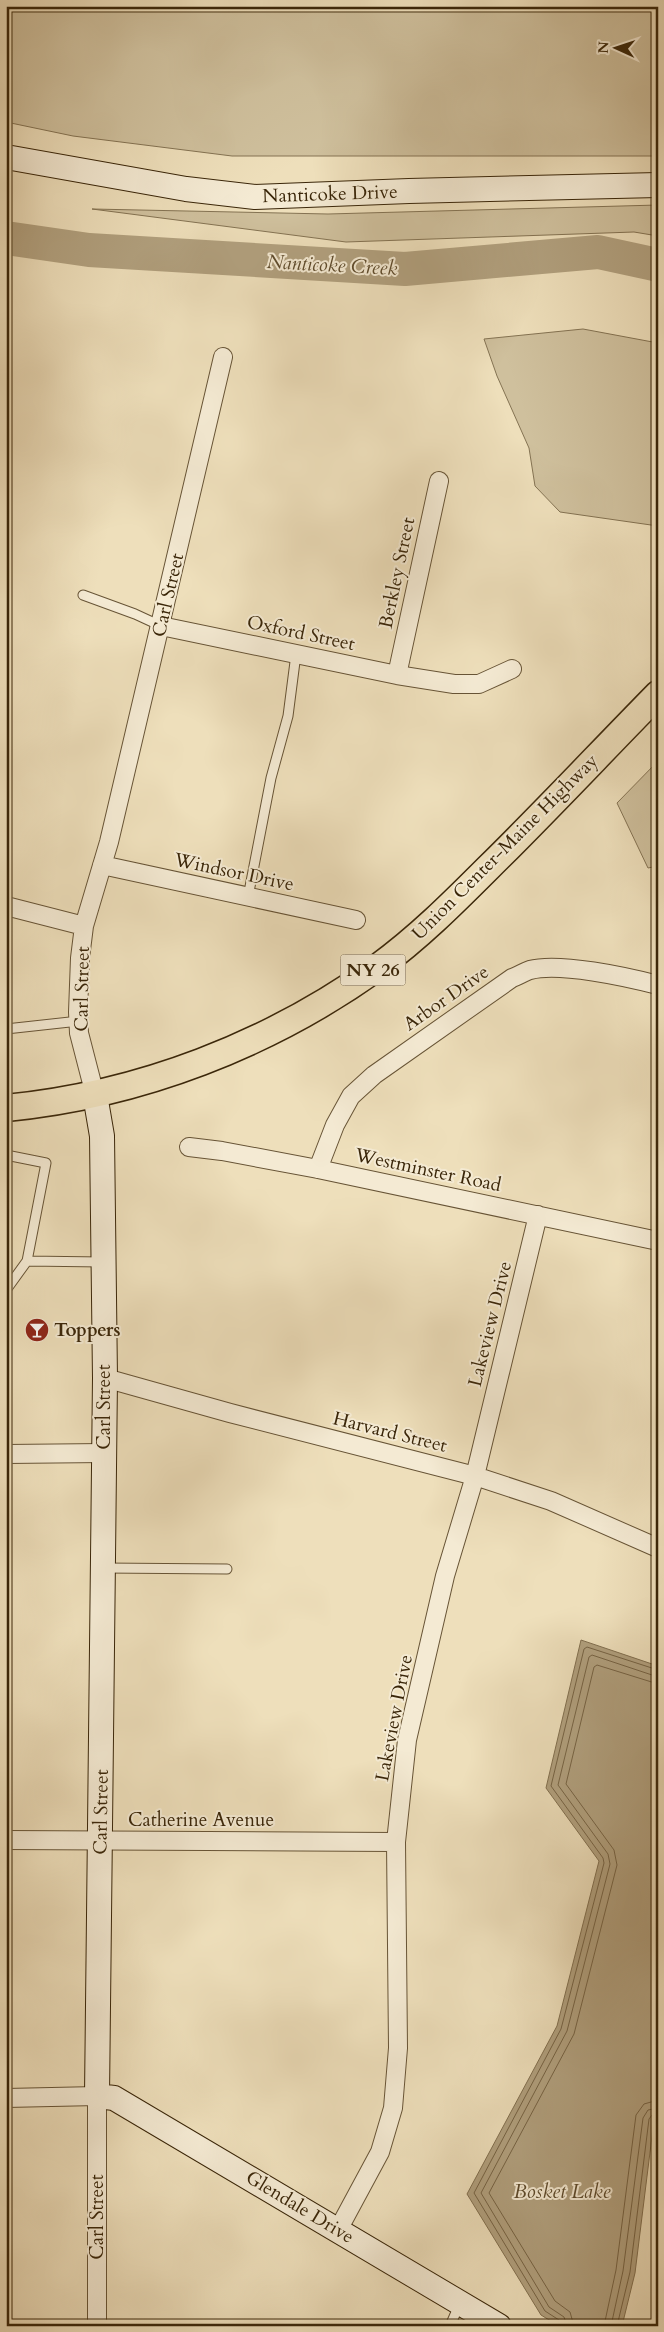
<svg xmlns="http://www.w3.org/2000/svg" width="664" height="2332" viewBox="0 0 664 2332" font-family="Cardo,serif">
  <rect width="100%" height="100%" fill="#eedfbb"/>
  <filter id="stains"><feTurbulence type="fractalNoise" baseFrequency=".004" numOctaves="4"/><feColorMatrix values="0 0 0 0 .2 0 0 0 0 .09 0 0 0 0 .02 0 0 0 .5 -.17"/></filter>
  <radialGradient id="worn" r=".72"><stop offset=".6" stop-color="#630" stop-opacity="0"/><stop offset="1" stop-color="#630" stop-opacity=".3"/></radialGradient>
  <path fill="#cfc09d" stroke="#847353" d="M6,6H658V156H232L73,136L6,122Z
    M658,205V236L634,232L346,242L92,209L328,214Z
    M583,329L658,343V526L560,512L535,486L529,448L497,376L484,339Z
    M658,761V866L648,868L617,803Z"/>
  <path fill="#b1a07e" stroke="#816f4f" d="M581,1640L658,1666V2118L654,2120L635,2273L622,2326H559L541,2315L467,2194L557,2026L599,1861L546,1788Z"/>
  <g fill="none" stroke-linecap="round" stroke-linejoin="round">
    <path stroke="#766344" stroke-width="1" d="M561,2326L559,2320L545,2311L474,2193L561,2029L604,1863L603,1858L551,1786L584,1649L587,1647L658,1670
      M567,2326L564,2317L549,2307L481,2193L567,2031L610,1864L608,1854L558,1785L589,1657L592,1655L658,1677
      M574,2326L570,2312L555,2301L489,2193L574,2034L617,1865L614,1850L566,1784L594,1667L597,1665L658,1684
      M604,2326L616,2270L636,2115L644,2104L658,2100
      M611,2326L623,2271L643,2118L648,2110L658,2108
      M617,2326L630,2272L649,2119L652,2115L658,2114"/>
    <path stroke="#b1a07e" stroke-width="34" d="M6,238L89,250L405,269L598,252L658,265"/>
    <g stroke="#675436" stroke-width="11">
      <path id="lane" d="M83,595L135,614L161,626
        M248,897L271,778L288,716L296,654
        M6,1029L79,1021
        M6,1155L46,1163L27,1261
        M6,1290L27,1261L103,1262
        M103,1568L227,1569
        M450,2326L460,2303"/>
    </g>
    <g stroke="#675436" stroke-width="20">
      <path id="street" d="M161,626L397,675L454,684H479L512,669
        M397,675L439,481
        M102,865L356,920
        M6,906L84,926
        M95,1095L79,1033L78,1012L80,958L84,926L109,842L223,357
        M189,1147L222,1151L318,1169L658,1241
        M318,1169L335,1125L351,1096L374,1075L512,978C518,976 524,972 530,970C559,962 627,977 658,985
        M105,1378L230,1413L475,1476L551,1501L658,1548
        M6,1454L104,1453
        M6,1840L396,1842
        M6,2098L97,2096V2326
        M338,2230L380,2152L393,2108L398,2048L396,1842L407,1740L445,1576L475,1476L538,1215"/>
    </g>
    <g stroke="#3a2609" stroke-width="26">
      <path id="secondary" d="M6,157L186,189L255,197L409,191L658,185
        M95,1095L102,1136L105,1378L97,2096L114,2098L499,2326"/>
    </g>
    <g stroke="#3a2609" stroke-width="29">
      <path id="primary" d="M6,1108C140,1095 269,1045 378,967C418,938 453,903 488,868C546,811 601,752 658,694"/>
    </g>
    <use href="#lane" stroke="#f4ead3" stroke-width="9"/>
    <use href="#street" stroke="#f4ead3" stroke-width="18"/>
    <use href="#secondary" stroke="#f4ead3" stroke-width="24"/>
    <use href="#primary" stroke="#eedfbb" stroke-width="26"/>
  </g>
  <defs>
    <g id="bar-disc" transform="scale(1.25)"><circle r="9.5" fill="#8f2418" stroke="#f4ead3"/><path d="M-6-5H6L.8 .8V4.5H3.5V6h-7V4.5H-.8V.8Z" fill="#fff"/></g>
  </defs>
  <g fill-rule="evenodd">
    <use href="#bar-disc" x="37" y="1330"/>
  </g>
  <g text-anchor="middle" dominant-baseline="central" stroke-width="4" stroke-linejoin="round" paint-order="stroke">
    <rect fill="#f4ead3" stroke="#726146" stroke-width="1" x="340.5" y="954.5" width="65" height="31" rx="4"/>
    <g font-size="18" font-weight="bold" fill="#3a2609">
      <text x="373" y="970">NY 26</text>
    </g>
    <g font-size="19" fill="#3a2609" stroke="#f4ead3">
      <text transform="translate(330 194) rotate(-2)">Nanticoke Drive</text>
      <text transform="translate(397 573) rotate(-78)">Berkley Street</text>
      <text transform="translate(168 595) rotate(-77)">Carl Street</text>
      <text transform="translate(301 633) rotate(12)">Oxford Street</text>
      <text transform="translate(505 847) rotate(-45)">Union Center-Maine Highway</text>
      <text transform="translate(234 872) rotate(12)">Windsor Drive</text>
      <text transform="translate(82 989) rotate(-89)">Carl Street</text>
      <text transform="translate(446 998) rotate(-35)">Arbor Drive</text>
      <text transform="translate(428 1170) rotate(12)">Westminster Road</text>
      <text transform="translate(490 1324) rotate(-76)">Lakeview Drive</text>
      <text transform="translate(104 1407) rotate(-90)">Carl Street</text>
      <text transform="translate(390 1432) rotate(14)">Harvard Street</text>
      <text transform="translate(394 1718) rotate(-79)">Lakeview Drive</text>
      <text transform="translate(101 1812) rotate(-89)">Carl Street</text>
      <text x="201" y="1820">Catherine Avenue</text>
      <text transform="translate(300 2207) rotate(31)">Glendale Drive</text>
      <text transform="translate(97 2217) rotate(-90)">Carl Street</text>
    </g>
    <g font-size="19" font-weight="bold" fill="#3a2609" stroke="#f4ead3" text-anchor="start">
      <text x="54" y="1330">Toppers</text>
    </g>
    <g font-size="20" font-style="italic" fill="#5e4b2c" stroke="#f4ead3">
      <text transform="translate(332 265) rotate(3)">Nanticoke Creek</text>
      <text x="562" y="2191">Bosket Lake</text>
    </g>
  </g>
  <rect width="664" height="2332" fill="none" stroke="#eedfbb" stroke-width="25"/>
  <rect x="8" y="8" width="649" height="2317" fill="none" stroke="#3a2609" stroke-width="2.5"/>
  <rect x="12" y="12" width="639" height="2307" fill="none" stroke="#3a2609"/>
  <g transform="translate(616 48) rotate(273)" stroke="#f4ead3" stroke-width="4" paint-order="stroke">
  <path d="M0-4L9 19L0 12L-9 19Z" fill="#3a2609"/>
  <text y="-8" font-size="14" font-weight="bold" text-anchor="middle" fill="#3a2609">N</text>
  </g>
  <rect width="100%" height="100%" filter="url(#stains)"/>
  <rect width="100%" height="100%" fill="url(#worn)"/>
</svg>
